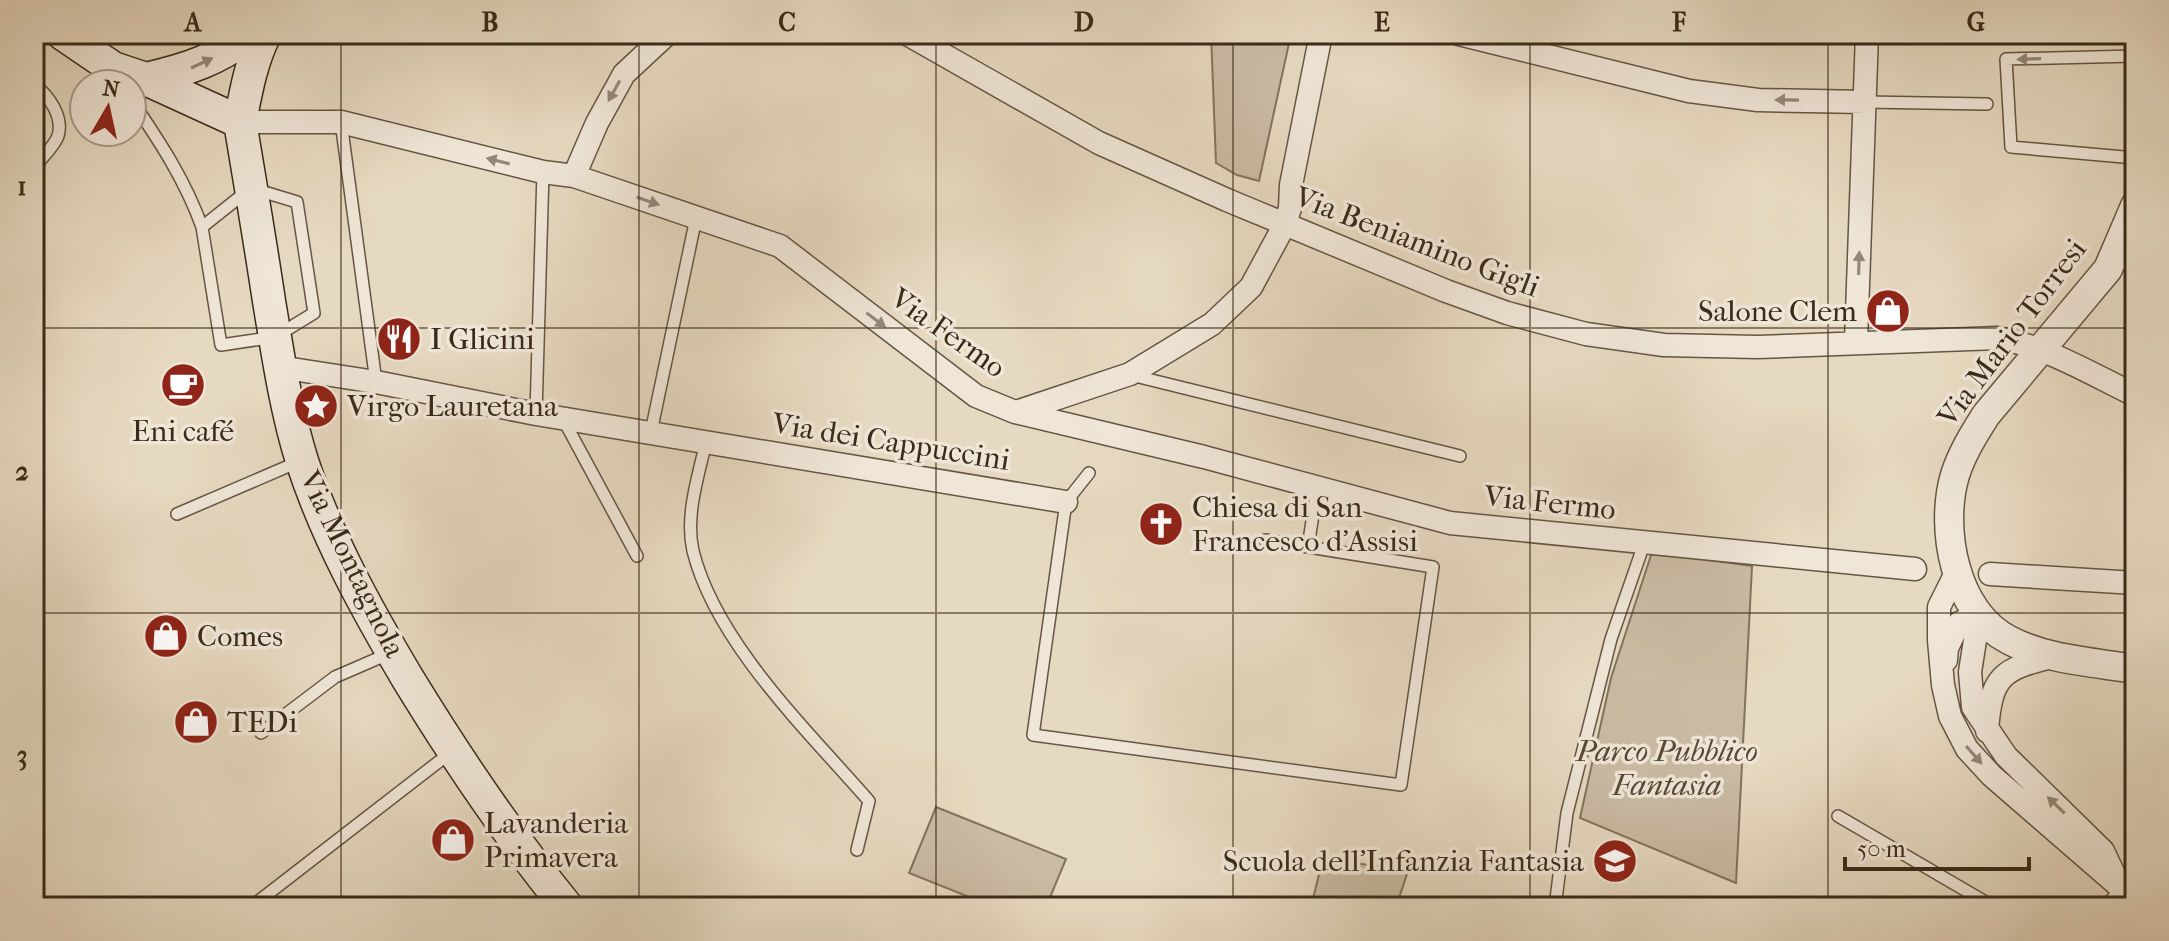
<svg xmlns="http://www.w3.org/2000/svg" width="2169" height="941" viewBox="0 0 2169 941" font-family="'IM FELL French Canon',serif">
  <rect width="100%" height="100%" fill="#e6d9c1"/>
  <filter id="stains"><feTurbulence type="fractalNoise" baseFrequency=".0025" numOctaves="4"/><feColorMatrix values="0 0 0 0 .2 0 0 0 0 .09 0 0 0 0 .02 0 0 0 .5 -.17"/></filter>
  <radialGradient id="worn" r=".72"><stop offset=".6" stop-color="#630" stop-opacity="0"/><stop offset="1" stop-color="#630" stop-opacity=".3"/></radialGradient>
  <path fill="#c9bba4" stroke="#82735e" stroke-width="2" d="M1211,34H1291L1259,181L1237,175L1216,163Z
    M1652,552L1752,566L1736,883L1580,818L1611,678Z
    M936,807L1066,859L1046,907H994L909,873Z
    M1323,858L1408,871L1396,907H1311Z"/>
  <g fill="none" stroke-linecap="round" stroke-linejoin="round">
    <g stroke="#655643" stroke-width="14">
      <path id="service" d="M2135,56L2006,59L2011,147L2135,158
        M34,84C48,95 64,116 58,136C54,147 41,158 34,168
        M132,101C160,142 185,180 202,227
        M1865,102L1987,104
        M341,122L376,382
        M251,188L297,202L314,313L275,337L221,345L202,227Z
        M1131,375L1460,456
        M536,414L543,172
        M563,419L637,556
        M651,432L696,218
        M706,442C698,477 685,516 693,551C716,643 808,731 869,801L857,850
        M1089,473L1066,502L1033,735L1401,785L1433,567L1265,540
        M177,514L298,462
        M1308,547L1317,489
        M261,733L335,677L388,654
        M1838,816L1994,907
        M251,907L450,753
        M1555,907L1567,813L1611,639L1644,544
        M2106,907L2121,887"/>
    </g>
    <g stroke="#655643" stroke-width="25">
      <path id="minor" d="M907,34L1099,143L1227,200L1446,291L1507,313L1586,334L1664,345L1757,347L1997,338C2046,346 2091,374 2135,395
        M1459,34L1689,91L1758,100L1865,102
        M240,122H341L543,172L574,176L780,246L976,396L1015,412L1204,457L1450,523L1915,569
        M574,176L597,123L624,74L667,34
        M1856,341L1867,34
        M279,367L376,382L536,414L1066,502
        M1016,412L1130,374L1212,324L1251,287L1285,224L1290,208L1291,185L1321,34
        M1957,571L1939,607V640L1943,685L1950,716L1967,749L1992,776L2135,900
        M1990,574L2135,583
        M1979,615L1970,672L1973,707L2006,756L2103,851L2118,883
        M1946,660L1947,648L1959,623L1979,615
        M1987,731C1991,675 2002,669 2055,656"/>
    </g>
    <g stroke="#655643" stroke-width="31">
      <path id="tertiary" d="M2135,206L2108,269L1986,415C1974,434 1962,453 1955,475C1939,529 1955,613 2009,640C2047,660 2093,662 2135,669"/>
    </g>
    <g stroke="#3a2b19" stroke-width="35">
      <path id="secondary" d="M63,34L113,68L146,79L240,122
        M265,34C251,62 246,91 240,122C250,182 260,241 269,301C278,355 286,410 302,461C327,538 367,610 408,679C457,759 508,835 567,907
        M146,79C189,69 216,60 251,34"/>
    </g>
    <use href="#service" stroke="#efe6d7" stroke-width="11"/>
    <use href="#minor" stroke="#efe6d7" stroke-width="22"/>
    <use href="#tertiary" stroke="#efe6d7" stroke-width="28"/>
    <use href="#secondary" stroke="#efe6d7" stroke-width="32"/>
  </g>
  <defs><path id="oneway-solid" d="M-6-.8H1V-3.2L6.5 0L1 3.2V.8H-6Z" transform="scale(2)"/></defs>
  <g fill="#948878">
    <use href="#oneway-solid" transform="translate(2029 59) rotate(178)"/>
    <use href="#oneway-solid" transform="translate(202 63) rotate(-25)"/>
    <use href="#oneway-solid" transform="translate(614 91) rotate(119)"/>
    <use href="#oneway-solid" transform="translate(1787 100) rotate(-179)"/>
    <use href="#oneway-solid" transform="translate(498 161) rotate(-166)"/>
    <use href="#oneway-solid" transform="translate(648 201) rotate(19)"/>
    <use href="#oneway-solid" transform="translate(1859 263) rotate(-88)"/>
    <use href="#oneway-solid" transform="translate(876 320) rotate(37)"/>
    <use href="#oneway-solid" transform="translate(1974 755) rotate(49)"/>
    <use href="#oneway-solid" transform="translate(2056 805) rotate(-136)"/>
  </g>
  <path fill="none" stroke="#3a2b19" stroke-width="2" stroke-opacity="0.55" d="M341,34V907M639,34V907M936,34V907M1233,34V907M1530,34V907M1828,34V907M34,328H2135M34,613H2135"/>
  <defs>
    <g id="shop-disc" transform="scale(2.3)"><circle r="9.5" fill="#8f2418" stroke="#efe6d7"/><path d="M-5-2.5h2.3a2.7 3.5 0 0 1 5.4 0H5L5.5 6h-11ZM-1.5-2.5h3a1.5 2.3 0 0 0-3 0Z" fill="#fff"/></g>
    <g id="restaurant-disc" transform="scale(2.3)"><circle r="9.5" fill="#8f2418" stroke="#efe6d7"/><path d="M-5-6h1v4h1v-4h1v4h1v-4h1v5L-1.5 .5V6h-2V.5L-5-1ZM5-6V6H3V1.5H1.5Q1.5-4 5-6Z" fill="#fff"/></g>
    <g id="cafe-disc" transform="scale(2.3)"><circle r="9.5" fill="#8f2418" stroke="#efe6d7"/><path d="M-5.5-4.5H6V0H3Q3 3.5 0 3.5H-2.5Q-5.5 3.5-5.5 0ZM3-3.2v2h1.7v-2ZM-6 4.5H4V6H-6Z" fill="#fff"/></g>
    <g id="sight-disc" transform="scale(2.3)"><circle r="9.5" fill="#8f2418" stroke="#efe6d7"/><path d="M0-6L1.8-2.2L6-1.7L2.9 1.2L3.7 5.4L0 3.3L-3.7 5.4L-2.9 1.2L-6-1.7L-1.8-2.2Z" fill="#fff"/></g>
    <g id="church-disc" transform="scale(2.3)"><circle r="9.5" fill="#8f2418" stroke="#efe6d7"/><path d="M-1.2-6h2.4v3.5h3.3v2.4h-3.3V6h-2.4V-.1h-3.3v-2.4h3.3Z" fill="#fff"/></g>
    <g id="school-disc" transform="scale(2.3)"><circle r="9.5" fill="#8f2418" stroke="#efe6d7"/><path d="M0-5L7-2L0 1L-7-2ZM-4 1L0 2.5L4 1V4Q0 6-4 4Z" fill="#fff"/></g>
  </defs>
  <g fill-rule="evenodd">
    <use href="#shop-disc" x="1888" y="311"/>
    <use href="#restaurant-disc" x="399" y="339"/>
    <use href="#cafe-disc" x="183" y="385"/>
    <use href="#sight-disc" x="316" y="406"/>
    <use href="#church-disc" x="1161" y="524"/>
    <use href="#shop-disc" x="166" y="636"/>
    <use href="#shop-disc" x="196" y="722"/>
    <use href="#shop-disc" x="453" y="840"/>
    <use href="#school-disc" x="1615" y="861"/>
  </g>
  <g text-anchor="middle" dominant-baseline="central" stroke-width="7" stroke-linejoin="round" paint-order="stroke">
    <g font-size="30" fill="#3a2b19" stroke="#efe6d7">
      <text transform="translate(1417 242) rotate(21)">Via Beniamino Gigli</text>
      <text transform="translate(948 333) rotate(35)">Via Fermo</text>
      <text transform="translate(2012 333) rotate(-53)">Via Mario Torresi</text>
      <text transform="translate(891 442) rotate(9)">Via dei Cappuccini</text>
      <text transform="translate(1550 503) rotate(6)">Via Fermo</text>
      <text transform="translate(352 564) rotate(64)">Via Montagnola</text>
    </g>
    <g font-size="30" fill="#3a2b19" stroke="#efe6d7" text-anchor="start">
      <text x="1857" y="311" text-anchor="end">Salone Clem</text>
      <text x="430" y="339">I Glicini</text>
      <text x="347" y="406">Virgo Lauretana</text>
      <text x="183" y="431" text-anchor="middle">Eni café</text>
      <text x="1192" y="507">Chiesa di San<tspan x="1192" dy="34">Francesco d'Assisi</tspan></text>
      <text x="197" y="636">Comes</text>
      <text x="227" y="722">TEDi</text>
      <text x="484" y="823">Lavanderia<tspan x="484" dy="34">Primavera</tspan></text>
      <text x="1584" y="861" text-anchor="end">Scuola dell’Infanzia Fantasia</text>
    </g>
    <g font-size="30" font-style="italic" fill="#574835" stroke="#efe6d7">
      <text x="1667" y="751">Parco Pubblico<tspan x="1667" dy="34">Fantasia</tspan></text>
    </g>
  </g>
  <rect width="2169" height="941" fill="none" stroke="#e6d9c1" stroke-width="88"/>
  <g transform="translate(108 108) rotate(9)"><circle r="38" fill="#efe6d7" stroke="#a79b8b" stroke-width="2"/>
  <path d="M0-6L14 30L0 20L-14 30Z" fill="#8f2418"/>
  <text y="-12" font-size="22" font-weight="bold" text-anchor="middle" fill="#3a2b19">N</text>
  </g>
  <path d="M1845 857v12h184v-12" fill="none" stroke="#3a2b19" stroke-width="4"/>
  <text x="1857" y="857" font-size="24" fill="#3a2b19" stroke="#efe6d7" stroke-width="6" paint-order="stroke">50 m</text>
  <rect x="44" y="44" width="2081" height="853" fill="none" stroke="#3a2b19" stroke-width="3"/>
  <g font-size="26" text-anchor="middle" font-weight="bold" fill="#3a2b19">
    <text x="193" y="31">A</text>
    <text x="490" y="31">B</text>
    <text x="787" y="31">C</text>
    <text x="1084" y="31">D</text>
    <text x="1382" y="31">E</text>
    <text x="1679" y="31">F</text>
    <text x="1976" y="31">G</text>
    <text x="22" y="195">1</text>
    <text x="22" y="480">2</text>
    <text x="22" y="764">3</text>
  </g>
  <rect width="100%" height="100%" filter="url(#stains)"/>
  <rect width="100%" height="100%" fill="url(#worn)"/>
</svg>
